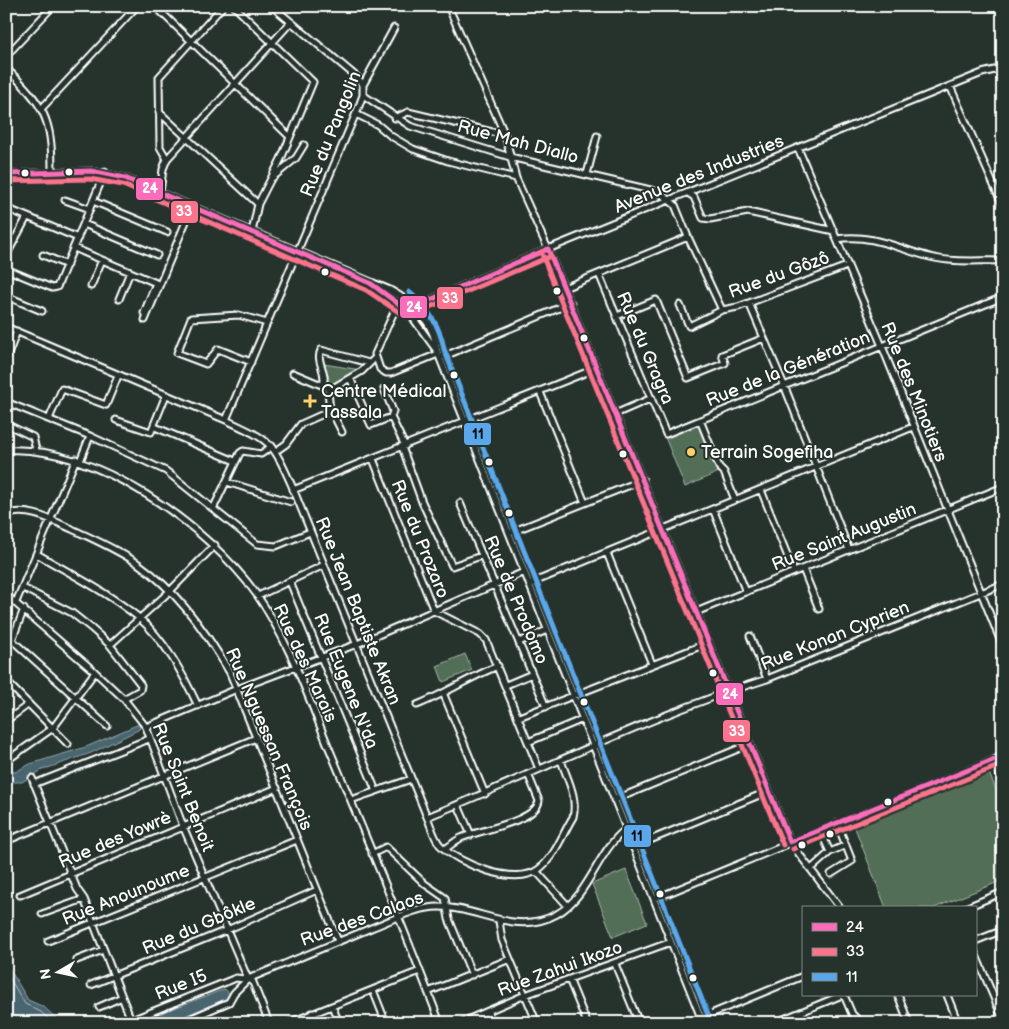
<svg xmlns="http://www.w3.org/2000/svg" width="1009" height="1029" viewBox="0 0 1009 1029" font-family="'Balsamiq Sans',sans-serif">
  <rect width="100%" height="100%" fill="#26332d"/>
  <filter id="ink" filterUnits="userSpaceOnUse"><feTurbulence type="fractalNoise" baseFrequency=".02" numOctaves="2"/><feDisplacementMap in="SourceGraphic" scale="10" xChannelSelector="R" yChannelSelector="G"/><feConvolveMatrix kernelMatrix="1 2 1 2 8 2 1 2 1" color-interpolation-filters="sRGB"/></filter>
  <g filter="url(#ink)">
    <path fill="#526e56" stroke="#a8b6aa" d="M324,364L361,370L328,389Z
      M697,418L719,472L685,487L663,432Z
      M465,654L472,670L443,682L437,666Z
      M989,773L1003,806V880L934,908H886L855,828Z
      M626,870L647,923L613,937L592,884Z"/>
    <path fill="#49656f" stroke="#92a3a9" d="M139,724L140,728L138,730L91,753L42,770L22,782H6V771L15,772L30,764L86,747Z
      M6,963L28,1000L44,1007L61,1023H21L6,1006Z
      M225,989L230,994L228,998L168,1023H135Z"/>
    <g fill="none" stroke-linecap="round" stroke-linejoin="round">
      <path stroke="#b6c1c5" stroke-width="1" d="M6,972L25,1004L41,1012L53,1023"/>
      <g stroke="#fff" stroke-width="9">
        <path id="minor" d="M155,6L290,137
          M234,6L313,82L281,159L258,204L252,232
          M272,6L358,78L363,85
          M448,6L505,135L516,178L548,249L790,842L840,908
          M6,56L53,6
          M6,68C44,105 52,118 52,171
          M950,86L1003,206
          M363,95L410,126L510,157L659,192L675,205L688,237L722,310L738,307L847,266
          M42,108L137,6
          M159,112L258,204
          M356,114L378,125L391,136L413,149L448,161L516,178
          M395,118L408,112L505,135
          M798,148L882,346L1003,647
          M167,159L160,147L159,77L223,6
          M6,174L91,171L125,178L390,290C414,303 434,322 437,351L703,1023
          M587,174L597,136
          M272,178L296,158L304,145
          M160,193L163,169L167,159L291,22
          M688,193L694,197L703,218L710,219L748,212L834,231
          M65,200L90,209
          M93,201L167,232
          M6,208L78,238
          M84,224L157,255
          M6,236L15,239
          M837,239C871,233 899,249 930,257C954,263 979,260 1003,261
          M74,248L156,283L144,313
          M43,255L67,265
          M6,256L27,217
          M6,269L52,288L57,287L105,172
          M599,274L666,434L1003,297
          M91,286L102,260
          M376,287L407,310L437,351
          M564,288L688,237
          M6,296L42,311
          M404,298L394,312L375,354L380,369L386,373H391L438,354
          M119,299L130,272
          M749,303L784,385L849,550
          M680,305L689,326L722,310
          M407,310L548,249L982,73L1003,68
          M617,316L656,300L688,378L725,363L722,355L764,338
          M145,320L192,207
          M6,327L226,420C271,441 272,441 292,486L427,817C431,826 434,838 440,845C458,864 516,887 539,869C555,857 563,833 573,817C578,797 567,779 561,760
          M440,358L571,303
          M6,360L17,331
          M251,362L218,349L206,364L177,353L191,318L239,315L267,323
          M293,373L331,389
          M350,378L371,425L391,417L405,446
          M323,385C328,372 315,362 321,350L369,363
          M384,389L393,411L391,417
          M540,392L585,503
          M6,402L90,436L166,471L257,544L276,546L310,532
          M331,410L342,432
          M615,414L652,398
          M49,419L62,389L106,405L118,376
          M116,420L151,432L166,395
          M226,420L359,106L363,95V85L394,28
          M700,420L719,467L724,472L735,500
          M6,424L33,437L36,450
          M155,427L235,461
          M402,447L422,502L452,566L481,556
          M6,450C94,444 208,526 257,595C289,641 308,697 329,748C367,839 405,930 440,1023
          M276,451L286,444L301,424L330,411L328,391L362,371L375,358
          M373,459L434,611L480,634L486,640L539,769
          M80,461L90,436
          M227,482L291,502
          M293,490L597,368
          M761,490L794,572
          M460,503L546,707
          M214,507L240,453L243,451L261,454L272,446
          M713,509L746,592
          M6,514C31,508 49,519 72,529C95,540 119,550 140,565C178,592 207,633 230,673L338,941
          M509,533L643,480
          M607,553L652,664
          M37,554C71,574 107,592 138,617C165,640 183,674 198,706
          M803,569L819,609
          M290,582L376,791
          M529,584L913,427
          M23,588L72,613L91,628L110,645L141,685L140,690L124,699
          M6,595L95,672L124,699L146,727L183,826L248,979
          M258,596L324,565
          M16,602L76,459
          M696,612L1003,487
          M750,636L767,679
          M12,640L107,726
          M519,642L547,630
          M110,645L170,591L215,545
          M6,647L12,640L24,609
          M6,681L68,744
          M506,685L532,674
          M444,695L485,794
          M417,705C445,694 470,677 498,666
          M519,717L708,643
          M6,721L29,704
          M146,727L237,689L357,644L524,572
          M528,742L583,719
          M993,760L1003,784
          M6,761L53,728L95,672
          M32,778L77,889L84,899L131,1020
          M34,784L149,739
          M351,800L411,779
          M614,800L750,744
          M458,805L471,835
          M427,817C540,772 650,715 767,679L1003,584
          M820,830L830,852
          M6,841L256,738
          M633,847L769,791
          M445,849C450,846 455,841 461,838C478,830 536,822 539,801L528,774
          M372,854L386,847L425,884L445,898L449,919L472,975
          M811,869L830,852L846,845
          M536,871L568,906
          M831,874L852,861L837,823
          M20,895L277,788
          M654,899L1003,756
          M965,908L1003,892
          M42,914L84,899
          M499,921L502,940L537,1023
          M48,941L297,840
          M975,941L1003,930
          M975,953L1003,1019
          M77,960L103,950
          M615,964L639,1023
          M569,979L587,1023
          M91,985L227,930L317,890
          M373,990L386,1023
          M428,992L510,959
          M844,995L852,1014L861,1023
          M898,995L909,1023
          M947,995L958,1023
          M332,1006L339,1023
          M99,1007L122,997
          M488,1012L492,1023
          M801,1012L805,1023
          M312,1013L316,1023
          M124,1023L236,978L252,980L269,1023
          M180,1023L229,1002L234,993L248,979C289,962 330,945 371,928C392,920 416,907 439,907C480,907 515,937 557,914C590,895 597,851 626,829
          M289,1023L420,971
          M460,1023L525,995L671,942
          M689,1023L803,976
          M774,1023L842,995"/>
      </g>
      <use href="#minor" stroke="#26332d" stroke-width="5"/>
      <g stroke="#26332d" stroke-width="9">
        <path id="bus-1" d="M6,174L91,171L125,178L370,283L407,310L548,249
          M548,249L790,842
          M790,842L993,760"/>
      </g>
      <g stroke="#26332d" stroke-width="9">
        <path id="bus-2" d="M6,181L90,179L123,185L366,290L406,317L551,256
          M541,252L783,845
          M793,849L996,767"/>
      </g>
      <g stroke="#26332d" stroke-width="9">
        <path id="bus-3" d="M409,292C427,307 440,325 444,349L710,1020"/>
      </g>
      <use href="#bus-1" stroke="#fb6dba" stroke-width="5"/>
      <use href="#bus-2" stroke="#fc738d" stroke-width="5"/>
      <use href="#bus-3" stroke="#5aa8eb" stroke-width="5"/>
    </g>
  </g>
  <g fill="#fff" stroke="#26332d" stroke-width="2">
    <circle cx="69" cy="172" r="4.5"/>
    <circle cx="25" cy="173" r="4.5"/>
    <circle cx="325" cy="272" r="4.5"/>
    <circle cx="557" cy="291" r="4.5"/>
    <circle cx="584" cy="338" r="4.5"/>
    <circle cx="454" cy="375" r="4.5"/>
    <circle cx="623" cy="454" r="4.5"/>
    <circle cx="489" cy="462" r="4.5"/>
    <circle cx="509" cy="513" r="4.5"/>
    <circle cx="713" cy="673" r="4.5"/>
    <circle cx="584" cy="702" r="4.5"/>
    <circle cx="888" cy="802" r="4.5"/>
    <circle cx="830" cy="834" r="4.5"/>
    <circle cx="802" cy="845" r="4.5"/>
    <circle cx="660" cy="894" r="4.5"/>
    <circle cx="693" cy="978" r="4.5"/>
  </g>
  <g fill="#ffd166" stroke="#26332d" stroke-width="2">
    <path d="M307.5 393.5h5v5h5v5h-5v5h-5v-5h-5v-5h5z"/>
    <circle cx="691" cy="452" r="5"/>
  </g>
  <g text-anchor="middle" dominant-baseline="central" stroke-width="4" stroke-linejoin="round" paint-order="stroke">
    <g font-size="18" fill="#fff" stroke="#26332d">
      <text transform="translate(331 134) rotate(-68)">Rue du Pangolin</text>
      <text transform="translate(518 142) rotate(15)">Rue Mah Diallo</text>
      <text transform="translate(699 174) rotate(-22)">Avenue des Industries</text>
      <text transform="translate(779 275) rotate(-20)">Rue du Gôzô</text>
      <text transform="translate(645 348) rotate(67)">Rue du Gragra</text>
      <text transform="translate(788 369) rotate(-22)">Rue de la Génération</text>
      <text transform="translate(914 392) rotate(68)">Rue des Minotiers</text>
      <text transform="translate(844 537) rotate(-22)">Rue Saint Augustin</text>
      <text transform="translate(420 539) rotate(68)">Rue du Prozaro</text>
      <text transform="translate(516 600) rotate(67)">Rue de Prodomo</text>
      <text transform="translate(358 611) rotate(68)">Rue Jean Baptiste Akran</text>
      <text transform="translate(835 636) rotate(-22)">Rue Konan Cyprien</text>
      <text transform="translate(305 663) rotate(65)">Rue des Marais</text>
      <text transform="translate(346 681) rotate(68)">Rue Eugene N'da</text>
      <text transform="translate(269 739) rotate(67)">Rue Nguessan François</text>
      <text transform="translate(183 787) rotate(68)">Rue Saint Benoit</text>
      <text transform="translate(115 840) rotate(-23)">Rue des Yowrè</text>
      <text transform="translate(126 895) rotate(-22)">Rue Anounoume</text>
      <text transform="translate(362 919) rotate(-20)">Rue des Calaos</text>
      <text transform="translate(199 926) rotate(-23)">Rue du Gbôkle</text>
      <text transform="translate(560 969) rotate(-20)">Rue Zahui Ikozo</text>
      <text transform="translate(181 985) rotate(-22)">Rue I5</text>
    </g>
    <g font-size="18" fill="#fff" stroke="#26332d" text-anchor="start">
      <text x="321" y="391">Centre Médical<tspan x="321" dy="21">Tassala</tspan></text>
      <text x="701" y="452">Terrain Sogefiha</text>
    </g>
  </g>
  <g stroke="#26332d" stroke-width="2">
    <rect x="135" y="177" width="29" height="24" rx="5" fill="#fb6dba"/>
    <rect x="170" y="200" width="29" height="24" rx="5" fill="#fc738d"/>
    <rect x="436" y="286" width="28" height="24" rx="5" fill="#fc738d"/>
    <rect x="399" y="295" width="29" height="24" rx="5" fill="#fb6dba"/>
    <rect x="463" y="422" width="29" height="24" rx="5" fill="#5aa8eb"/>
    <rect x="715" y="682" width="29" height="24" rx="5" fill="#fb6dba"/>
    <rect x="722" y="719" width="29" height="24" rx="5" fill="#fc738d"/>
    <rect x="623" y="824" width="29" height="24" rx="5" fill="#5aa8eb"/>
  </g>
  <g font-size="14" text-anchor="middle" font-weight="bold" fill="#fff">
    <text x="150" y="193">24</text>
    <text x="184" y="216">33</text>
    <text x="450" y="303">33</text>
    <text x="414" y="312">24</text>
    <text x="730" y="699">24</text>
    <text x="737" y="736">33</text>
  </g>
  <g font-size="14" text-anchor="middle" font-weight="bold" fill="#111">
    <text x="478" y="439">11</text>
    <text x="637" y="841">11</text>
  </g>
  <rect width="1009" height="1029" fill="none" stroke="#26332d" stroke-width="25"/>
  <rect x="12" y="12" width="984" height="1004" fill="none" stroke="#fff" stroke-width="2" filter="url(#ink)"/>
  <rect x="802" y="906" width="175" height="90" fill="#26332d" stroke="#7d8581"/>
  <rect x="812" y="923" width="25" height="8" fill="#fb6dba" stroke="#7d8581"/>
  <text x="846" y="932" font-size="15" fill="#ffffff">24</text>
  <rect x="812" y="948" width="25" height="8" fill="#fc738d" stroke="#7d8581"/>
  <text x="846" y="956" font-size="15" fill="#ffffff">33</text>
  <rect x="812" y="973" width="25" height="8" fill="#5aa8eb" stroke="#7d8581"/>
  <text x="846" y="982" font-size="15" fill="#ffffff">11</text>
  <g transform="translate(58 972) rotate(261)" stroke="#26332d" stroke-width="4" paint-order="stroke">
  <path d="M0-4L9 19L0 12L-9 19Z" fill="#ffffff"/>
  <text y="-8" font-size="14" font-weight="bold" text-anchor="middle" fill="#ffffff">N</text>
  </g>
</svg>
